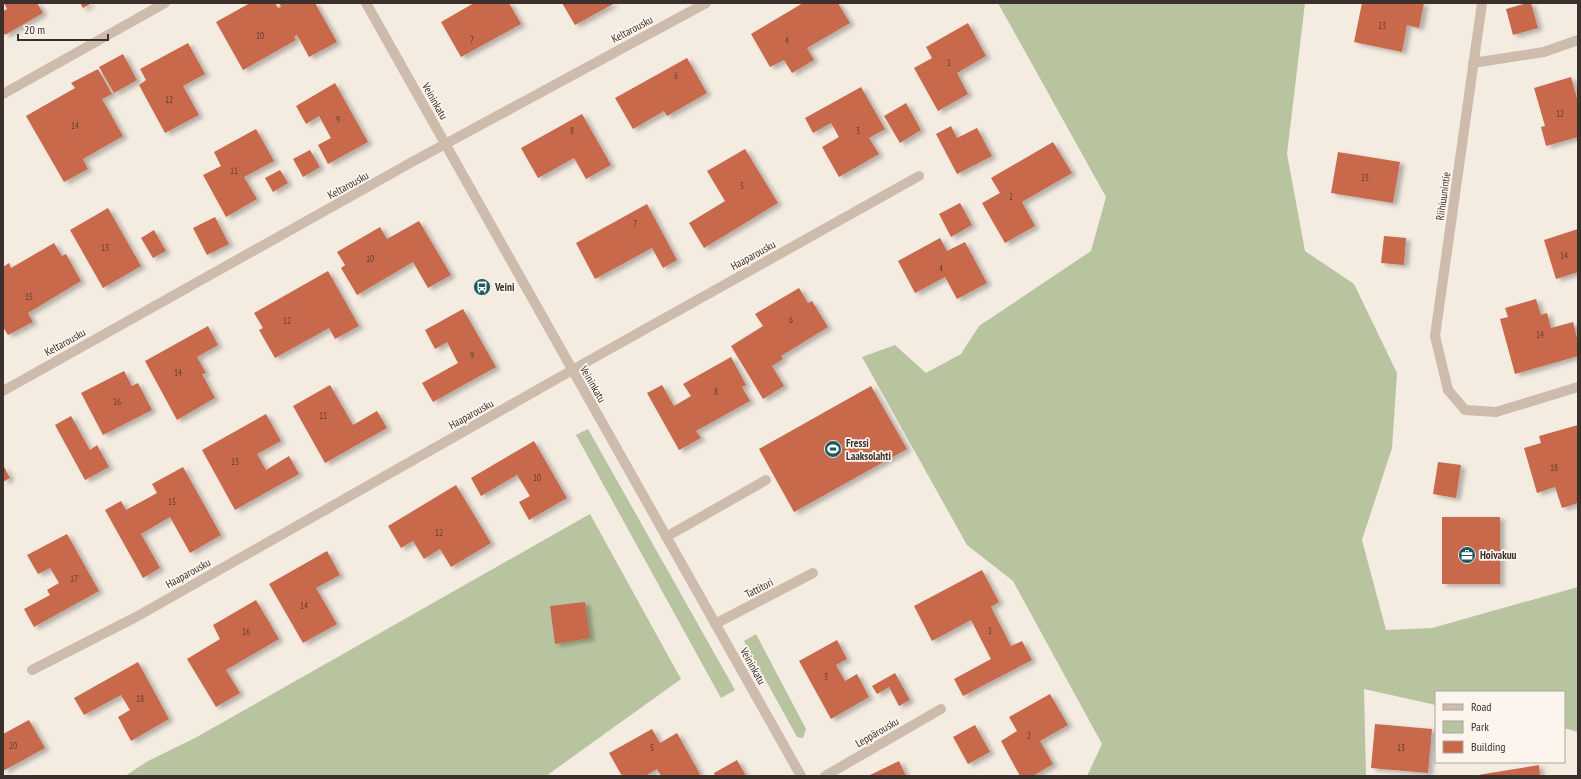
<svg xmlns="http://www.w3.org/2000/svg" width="1581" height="779" font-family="'PT Sans Narrow',sans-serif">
<defs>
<filter id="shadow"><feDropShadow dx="4.5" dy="2.5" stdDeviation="2" flood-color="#0004"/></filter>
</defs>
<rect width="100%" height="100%" fill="#f4ebe1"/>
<g fill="#b8c4a0">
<path d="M998,3H1305L1287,154L1305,251L1354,284L1397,373L1392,448L1362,540L1386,630L1432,628L1578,587V732L1564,728V692H1436V705L1364,689L1366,776H1087L1102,744L1013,581L967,545L862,357L895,345L926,373L961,354L979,326L1091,251L1106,197Z"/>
<path d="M588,429L735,690L721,698L576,435Z"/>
<path d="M590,514L681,679L546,776H125L148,761L195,738Z"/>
<path d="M756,634L806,729L803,738L797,737L744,641Z"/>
</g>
<g fill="#c8694b" filter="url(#shadow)">
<path d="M4,3H37L43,13L5,35L3,32V11L7,9Z"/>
<path d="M80,3H92L83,8Z"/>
<path d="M250,3H275L278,8L281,7L279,3H315L337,42L309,57L297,35L294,37L296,40L243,70L216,22Z"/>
<path d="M474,3H509L521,24L461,57L441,22Z"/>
<path d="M562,3H615L575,25Z"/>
<path d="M803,3H838L850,23L807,48L814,60L792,73L784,60L770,67L751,34Z"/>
<path d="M1362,3H1424L1419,28L1407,25L1402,52L1354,42Z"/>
<path d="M1527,3H1531L1538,28L1513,35L1506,9Z"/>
<path d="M968,23L986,56L957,73L968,94L938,111L914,68L932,58L926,47Z"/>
<path d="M188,43L205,74L183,86L199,115L165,133L139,85L146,80L140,69Z"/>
<path d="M123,54L137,80L114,93L99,67Z"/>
<path d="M687,58L707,93L667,116L664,111L633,129L615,98Z"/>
<path d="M98,69L112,94L102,99L123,136L83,159L88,169L64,182L26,116L75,88L71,83Z"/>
<path d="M1571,77L1578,102V137L1546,146L1541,127L1545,126L1534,88Z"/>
<path d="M335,83L368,142L328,164L318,145L331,138L319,116L306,124L296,106Z"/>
<path d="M861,87L885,129L869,138L879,154L839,177L822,147L839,137L831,123L813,133L805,118Z"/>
<path d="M906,103L921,130L900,143L884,116Z"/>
<path d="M582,114L611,165L586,179L574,158L538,178L521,148Z"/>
<path d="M951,126L957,138L977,128L992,156L957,174L936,134Z"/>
<path d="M256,129L274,161L244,177L257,199L226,217L203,175L221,166L214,152Z"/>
<path d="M1053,142L1072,173L1022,202L1035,226L1005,243L982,203L1000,193L991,178Z"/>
<path d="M745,149L778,203L704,248L689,223L725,201L707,171Z"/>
<path d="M310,150L320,167L303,177L293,159Z"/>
<path d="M1338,152L1400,162L1393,203L1331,193Z"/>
<path d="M280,170L288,183L273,192L265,178Z"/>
<path d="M960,203L972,225L951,237L939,214Z"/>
<path d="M647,204L677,260L663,268L652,248L595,279L576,243Z"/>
<path d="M108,208L141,266L103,288L70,230Z"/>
<path d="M215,217L229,244L207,255L193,228Z"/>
<path d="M419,221L451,275L428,288L413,262L357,295L341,268L345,265L337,252L380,227L387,239Z"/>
<path d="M1578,229V272L1556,279L1544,240Z"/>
<path d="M154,230L166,251L153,258L141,238Z"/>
<path d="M1384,236L1406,238L1404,265L1381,263Z"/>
<path d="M940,238L947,251L965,242L987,283L957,299L945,277L915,293L898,261Z"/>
<path d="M54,243L62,256L66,254L81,281L28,313L33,322L8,335L3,327V267L9,263L11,268Z"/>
<path d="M328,271L359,326L335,339L329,328L275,358L259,330L263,328L254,313Z"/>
<path d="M799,288L808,303L812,301L828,327L781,356L783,359L772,366L784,386L763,399L731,346L763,326L755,314Z"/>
<path d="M1536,299L1541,315L1547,313L1551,328L1573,322L1578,342V356L1515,374L1500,319L1508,317L1505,308Z"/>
<path d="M463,309L496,367L433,402L422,383L458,363L447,342L435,349L425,330Z"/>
<path d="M208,326L218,345L197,357L206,373L202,374L215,398L177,420L145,361Z"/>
<path d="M731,357L746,385L742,387L750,401L696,431L701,438L679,450L647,393L662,385L674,406L691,396L683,384Z"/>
<path d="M124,371L132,386L138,383L152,410L103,435L81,393Z"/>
<path d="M330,385L353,425L377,411L387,428L325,463L293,406Z"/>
<path d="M871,386L907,449L794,512L759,449Z"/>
<path d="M266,414L281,441L257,454L266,470L289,456L299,474L235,510L202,450Z"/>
<path d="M71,416L90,450L97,445L109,467L85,480L55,425Z"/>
<path d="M1578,425V503L1562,508L1555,487L1537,493L1524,448L1541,443L1539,436Z"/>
<path d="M534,441L567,498L529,520L519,502L530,496L517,475L481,496L471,478Z"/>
<path d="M1438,462L1461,465L1456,498L1433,494Z"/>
<path d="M3,465L10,478L3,482Z"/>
<path d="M183,467L221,535L190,553L170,517L141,534L160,568L143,578L105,510L121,501L126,510L157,493L152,484Z"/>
<path d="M456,485L491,543L451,567L440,549L424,559L413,541L401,548L388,526Z"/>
<rect x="1442" y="517" width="58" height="67"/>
<path d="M67,534L99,591L34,627L24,609L50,595L47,590L59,583L50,568L38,574L27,555Z"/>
<path d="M327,551L340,575L316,588L337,624L303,643L269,584Z"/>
<path d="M982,570L999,602L991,607L1011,646L1022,641L1032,660L963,696L954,679L991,659L971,620L932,641L914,606Z"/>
<path d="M256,600L279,639L226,670L240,693L216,707L187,659L220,639L213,625Z"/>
<path d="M585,602L590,638L555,644L550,606Z"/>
<path d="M837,640L847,659L836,665L845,681L857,674L869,697L831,719L799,661Z"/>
<path d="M138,662L169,719L131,741L118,717L130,710L121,695L84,715L74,698Z"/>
<path d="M895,673L910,700L899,706L889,687L877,694L872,686Z"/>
<path d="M1050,694L1068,725L1040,741L1053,764L1033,776H1020L1001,741L1017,731L1009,717Z"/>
<path d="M29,720L45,748L3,771V734Z"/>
<path d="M1375,724L1432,729L1428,773L1371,768Z"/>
<path d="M975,725L990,752L968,764L953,737Z"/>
<path d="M652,729L660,743L677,733L700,774L697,776H661L657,769L645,776H622L609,753Z"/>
<path d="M737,760L746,776H715L714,773Z"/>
<path d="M899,761L906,776H868Z"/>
<path d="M1539,765L1540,776H1478V775Z"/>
</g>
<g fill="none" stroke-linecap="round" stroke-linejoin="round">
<g stroke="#cdbbac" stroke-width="10">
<path d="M1473,63L1544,52L1578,40"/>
<path d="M1448,390L1465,410L1496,412L1578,387"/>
<path d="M666,537L766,480"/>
<path d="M715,624L813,573"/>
</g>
<g stroke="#cdbbac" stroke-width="10">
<path d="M3,94L165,3"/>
<path d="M1448,390L1435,336L1482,3"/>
<path d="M3,391L412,162L706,3"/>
<path d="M32,670L136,617L606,351L919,176"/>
<path d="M825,776L941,709"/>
</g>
<path stroke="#cdbbac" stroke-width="10" d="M366,3L801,776"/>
</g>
<defs>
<g id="bus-disc" transform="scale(0.9)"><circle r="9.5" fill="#1f5a5e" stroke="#fbf5ee"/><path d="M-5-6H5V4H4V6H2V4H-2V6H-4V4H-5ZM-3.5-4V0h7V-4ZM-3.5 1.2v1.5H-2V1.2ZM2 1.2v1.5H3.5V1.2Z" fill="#fff"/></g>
<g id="stadium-disc" transform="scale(0.9)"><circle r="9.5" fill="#1f5a5e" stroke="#fbf5ee"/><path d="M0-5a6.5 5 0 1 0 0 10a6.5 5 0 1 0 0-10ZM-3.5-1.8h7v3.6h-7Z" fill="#fff"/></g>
<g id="office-disc" transform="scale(0.9)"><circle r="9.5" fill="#1f5a5e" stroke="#fbf5ee"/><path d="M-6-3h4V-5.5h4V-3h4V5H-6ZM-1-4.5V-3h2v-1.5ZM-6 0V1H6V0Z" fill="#fff"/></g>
</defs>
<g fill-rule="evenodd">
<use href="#bus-disc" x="482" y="287"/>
<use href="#stadium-disc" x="833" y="449"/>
<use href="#office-disc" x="1467" y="555"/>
</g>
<g text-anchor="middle" stroke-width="3.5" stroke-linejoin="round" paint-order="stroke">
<g font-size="9" fill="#5e3e33">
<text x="1382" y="29">23</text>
<text x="260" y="39">10</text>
<text x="472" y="43">7</text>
<text x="787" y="44">4</text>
<text x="949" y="66">1</text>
<text x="676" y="79">6</text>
<text x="169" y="103">12</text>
<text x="1560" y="117">12</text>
<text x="338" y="123">9</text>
<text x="75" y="129">14</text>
<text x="572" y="134">8</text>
<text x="858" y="134">3</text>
<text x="234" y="174">11</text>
<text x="1365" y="181">25</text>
<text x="742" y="189">5</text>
<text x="1011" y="200">2</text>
<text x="635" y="227">7</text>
<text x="105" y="251">13</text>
<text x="1564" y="259">14</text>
<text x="370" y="262">10</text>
<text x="941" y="272">4</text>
<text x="29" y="300">15</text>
<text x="791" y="323">6</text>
<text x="287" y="324">12</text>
<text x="1540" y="338">14</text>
<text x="472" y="359">9</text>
<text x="178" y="376">14</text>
<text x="716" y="395">8</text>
<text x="117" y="405">16</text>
<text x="323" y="419">11</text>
<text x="235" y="465">13</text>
<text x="1554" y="471">18</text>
<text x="537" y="481">10</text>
<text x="172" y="505">15</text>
<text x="439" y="536">12</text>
<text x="74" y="582">17</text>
<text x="304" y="609">14</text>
<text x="990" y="634">1</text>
<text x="246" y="635">16</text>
<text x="826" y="680">3</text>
<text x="140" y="702">18</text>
<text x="1029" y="739">2</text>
<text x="13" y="749">20</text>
<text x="652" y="751">5</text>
<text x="1401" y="751">13</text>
</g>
<g font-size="11" fill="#3b302b" stroke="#fbf5ee">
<text transform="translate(632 29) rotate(-28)" y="4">Keltarousku</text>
<text transform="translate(435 101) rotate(61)" y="4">Veininkatu</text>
<text transform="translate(348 185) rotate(-29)" y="4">Keltarousku</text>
<text transform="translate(1443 196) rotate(-82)" y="4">Riihiuunintie</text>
<text transform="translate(753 255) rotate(-29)" y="4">Haaparousku</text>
<text transform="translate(65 342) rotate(-29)" y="4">Keltarousku</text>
<text transform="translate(593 384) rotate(60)" y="4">Veininkatu</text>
<text transform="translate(471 414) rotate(-29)" y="4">Haaparousku</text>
<text transform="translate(188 573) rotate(-29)" y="4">Haaparousku</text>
<text transform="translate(759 588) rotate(-27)" y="4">Tattitori</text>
<text transform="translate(753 666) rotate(61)" y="4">Veininkatu</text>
<text transform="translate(877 732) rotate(-30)" y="4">Leppärousku</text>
</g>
<g font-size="11" font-weight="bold" fill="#3b302b" stroke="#fbf5ee" text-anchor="start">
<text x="495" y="291">Veini</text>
<text x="846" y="447">Fressi<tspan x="846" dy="13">Laaksolahti</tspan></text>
<text x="1480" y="559">Hoivakuu</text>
</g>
</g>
<rect width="1581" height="779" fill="none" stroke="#3b302b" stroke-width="8"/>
<rect x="1435" y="691" width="130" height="72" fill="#fbf5ee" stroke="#aea6a0"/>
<rect x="1443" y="704" width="20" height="6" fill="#cdbbac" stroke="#aea6a0"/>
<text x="1471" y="711" font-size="12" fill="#3b302b">Road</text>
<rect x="1443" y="721" width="20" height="12" fill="#b8c4a0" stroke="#aea6a0"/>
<text x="1471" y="731" font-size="12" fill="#3b302b">Park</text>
<rect x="1443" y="741" width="20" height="12" fill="#c8694b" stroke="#aea6a0"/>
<text x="1471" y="751" font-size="12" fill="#3b302b">Building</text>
<path d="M18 34v6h90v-6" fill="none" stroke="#3b302b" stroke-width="2"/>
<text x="24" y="34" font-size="12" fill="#3b302b" stroke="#fbf5ee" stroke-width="3" paint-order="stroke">20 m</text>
</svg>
